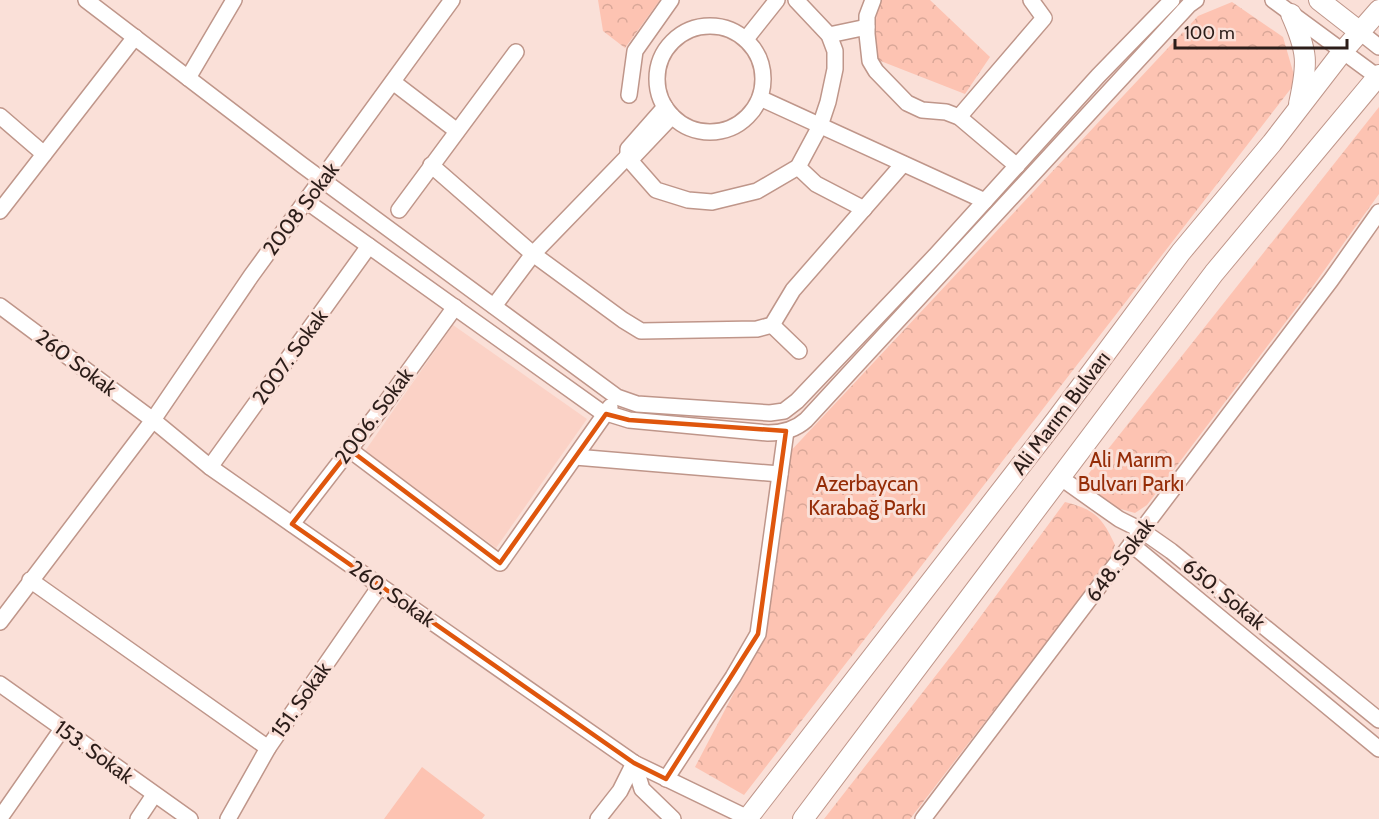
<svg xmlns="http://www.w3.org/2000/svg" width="1379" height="819" font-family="Cabin,sans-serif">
<defs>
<pattern id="park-crowns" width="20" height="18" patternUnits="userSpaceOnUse" patternTransform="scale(1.5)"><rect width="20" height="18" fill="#fdc3b2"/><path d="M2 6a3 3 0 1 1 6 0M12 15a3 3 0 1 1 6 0" fill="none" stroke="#d9a798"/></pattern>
</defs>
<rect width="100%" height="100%" fill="#fae0d8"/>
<path fill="#fbd2c6" d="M453,325L587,419L496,548L365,451Z"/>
<path fill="#fdc3b2" d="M422,767L485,815L482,819H384Z"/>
<g fill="url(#park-crowns)">
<path d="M598,0H660L625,48L603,31Z"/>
<path d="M879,0H930L990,57L965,94L878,60L874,32Z"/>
<path d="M1232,2L1283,37L1296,82L744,795L695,767L760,643L786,456L1198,16Z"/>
<path d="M1379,107V194L1313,286L1147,505L1135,513L1117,508L1082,482Z"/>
<path d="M1065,502C1094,509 1103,518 1115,545L1109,561L910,819H824L958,647Z"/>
</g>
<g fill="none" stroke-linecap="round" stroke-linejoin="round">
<g stroke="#bf968a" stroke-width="18">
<g id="minor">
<path d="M86,0L302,165L617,397L637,404L770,413L784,411L797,401L935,256L1098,76L1172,0"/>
<path d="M873,0L867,16V34L870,61L876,71L907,103L922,110L946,112L959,117L1017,166"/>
<path d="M1273,0L1379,78"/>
<circle cx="710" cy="79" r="53"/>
<path d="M1360,32L1379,47"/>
<path d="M829,35L867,27"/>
<path d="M746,39L777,0"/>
<path d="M188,78L234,0"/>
<path d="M393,82L457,131"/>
<path d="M629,95L635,51L671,0"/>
<path d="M760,98L985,201"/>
<path d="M0,116L44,154"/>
<path d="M959,117L1044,18L1031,0"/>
<path d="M628,153V149L665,107"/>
<path d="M627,157L656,190L688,200L712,202L757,191L798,167L820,126L828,102L835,69V51L829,35L796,0"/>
<path d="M431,165L533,254L623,320L641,331L757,329L772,325L793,290L903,164"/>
<path d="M798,167L816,184L864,209"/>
<path d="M306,201L600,411L629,420L768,433C783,433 795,430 806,420L1189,5L1196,0"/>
<path d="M399,210L516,52"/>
<path d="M0,211L135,37"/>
<path d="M0,306L153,420L210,467L634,763L750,819"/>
<path d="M494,306L533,254L628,156L635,155L672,116"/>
<path d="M772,325L799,351"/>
<path d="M350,450L500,563L610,407"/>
<path d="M575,457L780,474"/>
<path d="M210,467L369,246"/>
<path d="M1061,478L1119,519L1141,530L1171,551L1379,720"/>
<path d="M292,524L384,405L455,307"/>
<path d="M1131,544L1379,749"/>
<path d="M30,580L268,748"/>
<path d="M0,622L153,420L251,276L452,0"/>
<path d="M0,684L190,819"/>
<path d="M634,763L642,789L673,819"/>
<path d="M666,779L733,677L758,634L786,431"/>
<path d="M0,818L62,729"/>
<path d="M138,819L154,795"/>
<path d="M228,819L268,748L380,586"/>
<path d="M598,819L620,791L634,763"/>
<path d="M923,819L1331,280L1379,212"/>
</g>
</g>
<g stroke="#bf968a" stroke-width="22">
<g id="major">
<path d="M1319,0L1360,32"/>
<path d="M1291,14C1308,52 1308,63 1299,104"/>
<path d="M747,819L1056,420L1181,252L1272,143L1343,51L1379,10"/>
<path d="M803,819L1214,273L1379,75"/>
</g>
</g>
<use href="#minor" stroke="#fff" stroke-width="15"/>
<use href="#major" stroke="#fff" stroke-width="20"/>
</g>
<path fill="none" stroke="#df560d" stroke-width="4.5" stroke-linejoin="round" d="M606,414L629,420L786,431L758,634L666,779L634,763L292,524L350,450L500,563Z"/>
<g text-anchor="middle" stroke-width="6" stroke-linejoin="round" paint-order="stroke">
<g font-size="21" fill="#2c1d19" stroke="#fae0d8">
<text transform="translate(301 209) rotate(-53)" y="7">2008 Sokak</text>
<text transform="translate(290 357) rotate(-54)" y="7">2007. Sokak</text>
<text transform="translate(76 363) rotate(37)" y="7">260 Sokak</text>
<text transform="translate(1061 413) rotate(-53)" y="7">Ali Marım Bulvarı</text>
<text transform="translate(374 416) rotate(-53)" y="7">2006. Sokak</text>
<text transform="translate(1120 560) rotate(-53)" y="7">648. Sokak</text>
<text transform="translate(392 594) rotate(35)" y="7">260. Sokak</text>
<text transform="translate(1224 594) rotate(39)" y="7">650. Sokak</text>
<text transform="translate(301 700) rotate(-55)" y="7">151. Sokak</text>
<text transform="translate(94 752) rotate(36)" y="7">153. Sokak</text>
</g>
<g font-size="21" fill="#952c07" stroke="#fae0d8">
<text x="1131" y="467">Ali Marım<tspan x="1131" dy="24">Bulvarı Parkı</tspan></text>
<text x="867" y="491">Azerbaycan<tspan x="867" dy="24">Karabağ Parkı</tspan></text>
</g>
</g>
<path d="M1175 39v9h172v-9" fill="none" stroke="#2c1d19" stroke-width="3"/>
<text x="1184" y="39" font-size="18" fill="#2c1d19" stroke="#fae0d8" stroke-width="4.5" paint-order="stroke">100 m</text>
</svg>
